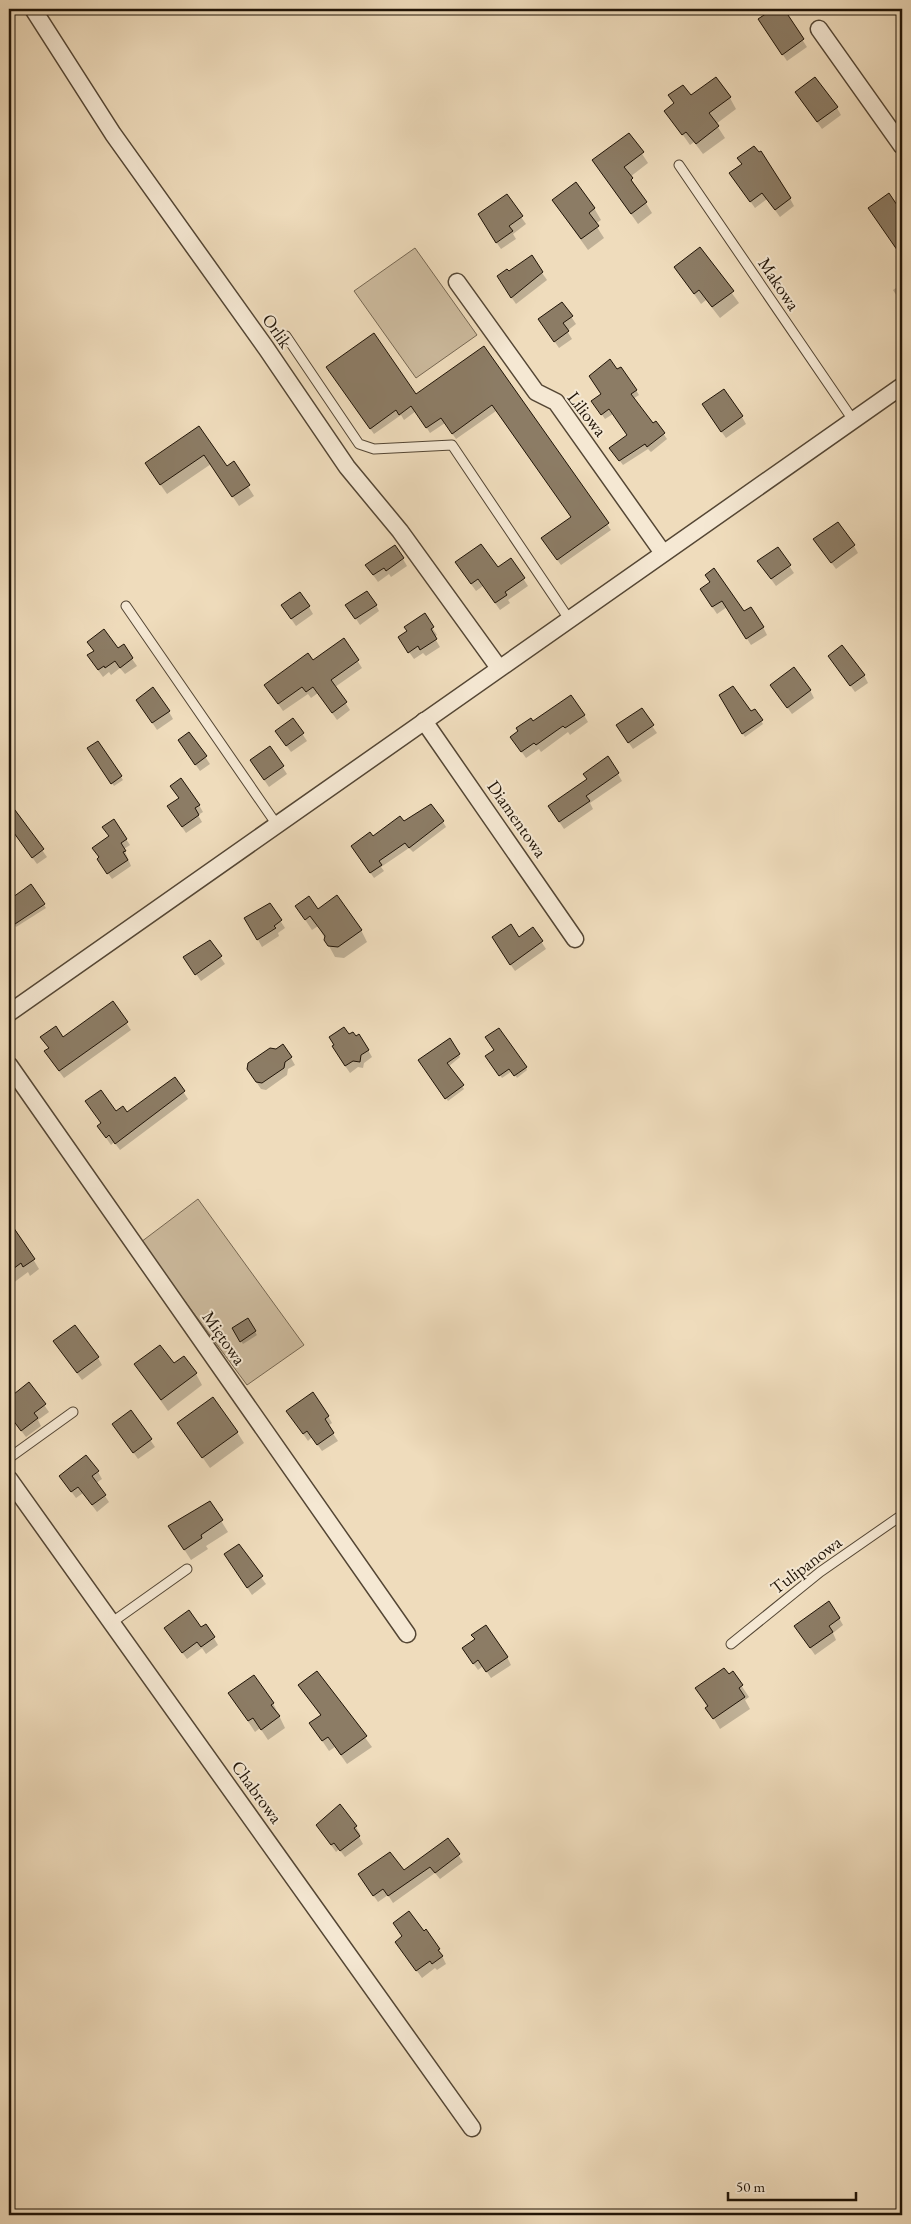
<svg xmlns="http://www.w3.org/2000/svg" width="911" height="2224" font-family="'EB Garamond',serif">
<rect width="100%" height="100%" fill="#efdcbc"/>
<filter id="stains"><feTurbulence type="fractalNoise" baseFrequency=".004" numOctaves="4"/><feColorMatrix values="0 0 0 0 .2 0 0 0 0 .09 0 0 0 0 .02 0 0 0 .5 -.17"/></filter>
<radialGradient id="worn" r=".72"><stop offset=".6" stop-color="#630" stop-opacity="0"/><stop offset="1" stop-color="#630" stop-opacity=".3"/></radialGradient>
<g fill="#ccba9d" stroke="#766752">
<path d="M415,248L477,335L416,378L354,291Z"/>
<path d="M198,1199L304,1345L247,1385L141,1242Z"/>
</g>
<g fill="#0003">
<path d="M775,9H782L807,47L787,61L759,19Z"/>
<path d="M796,93L837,108L841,115L822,129Z"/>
<path d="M690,97L730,98L736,109L716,124L725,138L703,154L694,142L690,145L666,111Z"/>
<path d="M629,134L648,163L630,177L652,213L638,224L593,160Z"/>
<path d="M760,153L780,180L794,206L780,217L767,199L755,208L735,180Z"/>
<path d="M506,196L526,224L513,234L516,239L501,249L489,232Z"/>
<path d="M553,201L594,208L601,220L595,224L604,238L588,250Z"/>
<path d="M902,203V255L897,207Z"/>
<path d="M700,249L739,303L720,318L706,300L701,304L675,267Z"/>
<path d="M531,257L547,280L516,304L502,284L508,273Z"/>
<path d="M902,284V304L893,290Z"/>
<path d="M562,303L576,324L567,331L572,339L559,348L544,326Z"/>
<path d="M484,348L611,530L561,565L546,544L572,517L496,411L456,439L445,423L430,433L416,411L404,420L401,415L374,434L331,373L416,395Z"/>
<path d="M636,390L639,395L633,399L653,425L656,423L667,439L651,452L648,449L623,465L614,453L628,435L613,414L605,419L596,406Z"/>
<path d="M707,412L742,417L746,424L726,438Z"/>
<path d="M198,427L227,467L233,463L254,496L239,506L211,464L167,494L153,474Z"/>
<path d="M819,546H854L858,553L836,569Z"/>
<path d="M777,548L794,573L776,586L763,568Z"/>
<path d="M403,559L407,566L391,577L389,574L378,582L371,572Z"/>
<path d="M511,560L528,586L508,600L510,603L500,610L483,586L476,591L461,570L498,569Z"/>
<path d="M701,590L744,613L763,627L767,635L751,645L727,607L717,614Z"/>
<path d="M376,605L379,611L360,625L351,611Z"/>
<path d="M309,607L313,614L296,626L287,613Z"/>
<path d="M424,615L437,635L434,637L440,647L426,656L423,653L414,659L404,645L409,632Z"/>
<path d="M344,640L362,668L335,687L350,710L337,720L318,693L311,698L308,694L283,711L270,692Z"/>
<path d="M123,646L137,666L125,674L120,668L111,675L109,672L103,677L93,663Z"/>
<path d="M834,663L864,675L868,683L855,692Z"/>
<path d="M810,690L814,698L792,714L776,692Z"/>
<path d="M142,707L169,712L173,719L157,730Z"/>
<path d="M754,710L763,724L745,737L738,726Z"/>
<path d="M584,715L588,722L570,735L568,732L541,752L539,749L526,758L516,744L533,723Z"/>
<path d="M293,720L307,741L291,752L281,738Z"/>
<path d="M652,726L657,733L633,749L622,733Z"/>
<path d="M189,733L210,764L200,771L184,748Z"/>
<path d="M270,748L287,774L269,787L256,768Z"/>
<path d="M91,752L121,777L123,780L114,786Z"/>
<path d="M618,774L622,781L590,803L593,809L564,829L554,814Z"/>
<path d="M199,805L203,812L198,815L202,822L186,833L172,812Z"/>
<path d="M14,811L47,857L37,864L9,826V814Z"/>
<path d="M443,822L446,827L413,852L409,848L381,867L384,871L374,878L356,852L373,838L403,823Z"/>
<path d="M110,837L126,839L130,845L124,849L131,866L112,879L102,865Z"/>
<path d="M31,886L46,908L16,927L9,917V902Z"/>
<path d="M270,905L285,928L278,933L279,936L262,947L246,918Z"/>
<path d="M296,906L317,910L361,930L367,942L344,958L335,957L318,926L312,930Z"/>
<path d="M533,929L546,949L515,971L497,945L519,939Z"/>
<path d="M210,942L225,964L201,981L189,964Z"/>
<path d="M112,1002L131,1030L64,1078L50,1059V1049L46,1044L63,1038Z"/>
<path d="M349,1036L368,1050L372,1057L364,1063L363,1068L358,1067L350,1073L337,1054Z"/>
<path d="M449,1040L460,1057L448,1067L464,1089L448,1101L422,1063Z"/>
<path d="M496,1051L526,1067L527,1070L517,1078L512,1071L502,1078L487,1057Z"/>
<path d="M291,1058L295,1065L288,1069L287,1075L266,1090L261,1089L253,1077Z"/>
<path d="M175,1079L188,1099L120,1150L114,1142L111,1145L98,1126L116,1113L126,1114Z"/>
<path d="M13,1226L39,1269L30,1276L28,1272L9,1286V1230Z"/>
<path d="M248,1320L257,1335L243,1344L233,1329Z"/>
<path d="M59,1349L98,1358L102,1365L82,1380Z"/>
<path d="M135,1365H174L196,1374L202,1385L168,1411Z"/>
<path d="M29,1384L49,1412L38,1420L41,1426L26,1437L16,1424L14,1413L9,1405V1399Z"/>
<path d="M131,1412L155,1447L138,1459L118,1431Z"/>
<path d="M328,1416L332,1423L328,1426L338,1441L322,1451L312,1437L308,1441L292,1418Z"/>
<path d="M178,1423L237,1432L244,1443L210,1468Z"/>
<path d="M98,1472L102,1479L96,1483L109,1502L97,1512L83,1493L76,1498L65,1483Z"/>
<path d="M210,1503L228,1532L206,1546L208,1549L191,1560L169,1526L186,1515L188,1517Z"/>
<path d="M238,1546L266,1584L252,1595L230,1562Z"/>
<path d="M839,1618L843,1625L833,1633L836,1640L815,1655L800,1633Z"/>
<path d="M206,1625L218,1645L206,1654L202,1648L187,1659L170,1636L200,1629Z"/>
<path d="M468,1656L507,1657L511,1665L491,1678L483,1666L478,1670Z"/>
<path d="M317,1673L372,1747L347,1764L335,1747L329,1751L311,1724L321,1716L300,1686Z"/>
<path d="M733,1673L749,1697L745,1700L750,1709L720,1729L703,1700Z"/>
<path d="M230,1694L273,1703L285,1728L268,1740L260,1728L255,1732Z"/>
<path d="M356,1827L360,1834L358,1835L363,1844L345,1857L339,1849L336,1852L322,1832Z"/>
<path d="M448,1840L463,1862L440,1879L435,1873L393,1903L388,1895L378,1902L364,1882L403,1872Z"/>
<path d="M426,1931L439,1950L446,1964L437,1970L435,1968L422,1978L401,1949L403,1937Z"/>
</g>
<g fill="#8c7c65" stroke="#201407">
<path d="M773,9H784L804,39L782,55L758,19Z"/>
<path d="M716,77L731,97L709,113L719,126L696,144L686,132L682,135L664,111L674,103L668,95L683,85L691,95Z"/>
<path d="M815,77L838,107L817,122L795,92Z"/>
<path d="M629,133L644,152L624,167L633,178L631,180L647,202L631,214L592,160Z"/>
<path d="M754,146L759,152L761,151L791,198L775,210L762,193L750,202L729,173L742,164L737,158Z"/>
<path d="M576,182L595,208L589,213L599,226L581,239L552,200Z"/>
<path d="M889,193L897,205L902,201V257L868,208Z"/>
<path d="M507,194L523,216L509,226L513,231L496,243L478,214Z"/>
<path d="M700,247L734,291L712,307L699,290L694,294L674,267Z"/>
<path d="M532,255L543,272L511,298L497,276L507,269L509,271Z"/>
<path d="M562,302L573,316L563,323L569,331L554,342L538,319Z"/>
<path d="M374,333L416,394L484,346L609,523L557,560L541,538L571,517L492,405L452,434L441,418L426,428L411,406L399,415L396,410L370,429L326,367Z"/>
<path d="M610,359L617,369L621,367L637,390L631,394L653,423L656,421L665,433L647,447L645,444L619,461L609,448L627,435L609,409L601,415L591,401L601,394L589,376Z"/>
<path d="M724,389L743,416L721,432L702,404Z"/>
<path d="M199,426L227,466L234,461L250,485L232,497L204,455L160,485L145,463Z"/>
<path d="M838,522L855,545L831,563L813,539Z"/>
<path d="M481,544L498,567L511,558L525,578L505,592L507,595L495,603L478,579L471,584L455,562Z"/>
<path d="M395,545L404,558L386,571L384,568L373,575L365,565Z"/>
<path d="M778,547L791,565L771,579L757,561Z"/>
<path d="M714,568L744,611L751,607L764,627L746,639L722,601L712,607L700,589L710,582L705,575Z"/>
<path d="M367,591L377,605L355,619L345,605Z"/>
<path d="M300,592L310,606L291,619L281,605Z"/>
<path d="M425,613L434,627L431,629L437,639L420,650L418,646L408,653L398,637L407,631L404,627Z"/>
<path d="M104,629L118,648L124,644L133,658L120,668L115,661L105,668L104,666L98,670L87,655L94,651L87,642Z"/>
<path d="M344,638L359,660L331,680L347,702L332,713L313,687L306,692L302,687L278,704L264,685L308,653L313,660Z"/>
<path d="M842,645L865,675L850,686L828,656Z"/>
<path d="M794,667L811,690L787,708L770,685Z"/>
<path d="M733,686L751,711L755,709L763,720L742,734L719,695Z"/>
<path d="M153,687L170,711L152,723L136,700Z"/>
<path d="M571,695L585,715L565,728L563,726L536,745L534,743L521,752L510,737L518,731L516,728L531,718L533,721Z"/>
<path d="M642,708L654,725L628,743L616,725Z"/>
<path d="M293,718L304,733L286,746L275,731Z"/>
<path d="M189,732L207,756L195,765L178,740Z"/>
<path d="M98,741L122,776L111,784L87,748Z"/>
<path d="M270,746L284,766L264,780L250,760Z"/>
<path d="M608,756L619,773L586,796L590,801L559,822L548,806L587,779L583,774Z"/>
<path d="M181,778L200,805L195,808L199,815L182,827L167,806L179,798L170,786Z"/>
<path d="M9,802L44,849L32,858L9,826Z"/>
<path d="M431,804L444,821L409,848L405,843L379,861L382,865L370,873L351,846L370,832L373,836L400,816L404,821Z"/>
<path d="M114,819L127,839L121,843L126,851L123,852L128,860L107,874L97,859L99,857L92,848L109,836L102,827Z"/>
<path d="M31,884L45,904L9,928V900Z"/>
<path d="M337,895L362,930L338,947L328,946L324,940L325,936L310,916L305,920L295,906L309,896L318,909Z"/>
<path d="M270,903L282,920L274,926L276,928L257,940L244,918Z"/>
<path d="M511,924L519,937L533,927L543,941L510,965L492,937Z"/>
<path d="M210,940L222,956L195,975L183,957Z"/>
<path d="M113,1001L128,1022L59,1071L44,1051L49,1048L40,1037L56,1026L63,1037Z"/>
<path d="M344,1027L349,1034L353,1032L356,1036L359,1034L369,1050L361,1055L360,1062L353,1061L345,1066L332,1046L334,1045L329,1037Z"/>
<path d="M499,1028L527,1067L514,1076L509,1069L499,1076L485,1056L494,1050L485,1037Z"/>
<path d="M450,1038L460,1054L447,1063L464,1085L445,1099L418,1060Z"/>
<path d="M283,1044L292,1057L285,1062L284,1068L262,1083L256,1082L247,1069L248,1063L270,1048L276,1049Z"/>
<path d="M175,1077L185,1091L115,1144L109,1135L106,1138L97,1126L101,1123L85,1101L101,1090L116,1111L123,1106L127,1112Z"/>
<path d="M9,1221L35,1259L23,1267L21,1263L9,1272Z"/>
<path d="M248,1318L256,1331L240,1342L232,1328Z"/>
<path d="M75,1325L99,1357L77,1373L53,1341Z"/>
<path d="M160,1345L174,1363L184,1356L197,1373L161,1400L134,1364Z"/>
<path d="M29,1382L46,1404L34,1413L38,1418L21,1431L10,1416L14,1413L9,1406V1398Z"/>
<path d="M313,1392L329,1416L325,1419L334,1433L317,1445L307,1431L303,1434L286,1411Z"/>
<path d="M213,1397L238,1432L202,1458L177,1423Z"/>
<path d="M131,1410L152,1439L133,1453L112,1424Z"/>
<path d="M86,1455L99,1471L92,1476L106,1495L92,1505L78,1487L71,1492L59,1476Z"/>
<path d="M210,1501L223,1520L201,1535L202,1538L184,1550L168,1526Z"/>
<path d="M239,1544L263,1576L247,1588L224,1554Z"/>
<path d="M829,1601L840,1618L829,1626L833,1632L810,1648L794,1626Z"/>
<path d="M189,1610L201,1627L206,1624L215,1637L201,1647L197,1642L182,1653L164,1628Z"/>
<path d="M486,1625L508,1657L486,1672L478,1660L473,1664L462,1648L475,1639L471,1635Z"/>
<path d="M724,1668L729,1674L733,1671L743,1685L739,1688L745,1697L713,1719L705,1708L708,1706L695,1688Z"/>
<path d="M317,1671L367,1736L341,1755L328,1737L322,1741L309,1723L321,1715L298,1685Z"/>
<path d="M254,1675L274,1703L271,1705L280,1716L261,1730L253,1718L248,1721L228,1693Z"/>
<path d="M340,1804L357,1826L354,1828L360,1836L340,1851L334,1843L331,1845L316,1825Z"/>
<path d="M448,1838L460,1854L435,1873L430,1867L388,1896L383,1889L373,1896L358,1874L390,1852L404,1870Z"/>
<path d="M409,1911L424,1931L426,1929L440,1949L438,1950L443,1956L432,1964L430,1961L416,1971L395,1942L402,1936L393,1923Z"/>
</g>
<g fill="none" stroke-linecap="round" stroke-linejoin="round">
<g stroke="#544634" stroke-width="11">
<g id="service">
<path d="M679,165L853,420"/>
<path d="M286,336L359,444L374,449L452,445L569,619"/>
<path d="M126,606L277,825"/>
<path d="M9,1458L73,1412"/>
<path d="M111,1623L187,1569"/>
<path d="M731,1644L820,1572L902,1515"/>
</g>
</g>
<g stroke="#544634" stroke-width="19">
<g id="minor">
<path d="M33,9L113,134L266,348L347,467L400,531L499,668"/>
<path d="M819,29L902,146"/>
<path d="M457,282L536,392L556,402L663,553"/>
<path d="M424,721L575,939"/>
<path d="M9,1013L902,386"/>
<path d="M9,1065L407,1634"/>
<path d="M9,1479L472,2128"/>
</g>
</g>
<use href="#service" stroke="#f5e8d3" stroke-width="9"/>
<use href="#minor" stroke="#f5e8d3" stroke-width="16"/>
</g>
<g text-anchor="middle" stroke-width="4" stroke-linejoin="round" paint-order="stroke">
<g font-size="18" fill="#201407" stroke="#f5e8d3">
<text transform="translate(779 284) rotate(56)" y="6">Makowa</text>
<text transform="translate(277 331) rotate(55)" y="6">Orlik</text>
<text transform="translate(587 414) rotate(52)" y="6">Liliowa</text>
<text transform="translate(517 819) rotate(55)" y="6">Diamentowa</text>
<text transform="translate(224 1338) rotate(55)" y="6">Miętowa</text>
<text transform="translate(806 1565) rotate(-37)" y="6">Tulipanowa</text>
<text transform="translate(257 1792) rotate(54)" y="6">Chabrowa</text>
</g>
</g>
<rect width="911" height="2224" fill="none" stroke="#efdcbc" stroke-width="30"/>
<rect x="10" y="10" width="891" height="2204" fill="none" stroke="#201407" stroke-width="2.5"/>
<rect x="15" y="15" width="881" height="2194" fill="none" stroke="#201407"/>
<path d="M728 2192v8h128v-8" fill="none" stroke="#201407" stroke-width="2.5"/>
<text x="736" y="2192" font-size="15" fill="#201407" stroke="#f5e8d3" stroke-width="4" paint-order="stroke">50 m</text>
<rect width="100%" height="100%" filter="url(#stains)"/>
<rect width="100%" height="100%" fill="url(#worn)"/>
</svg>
